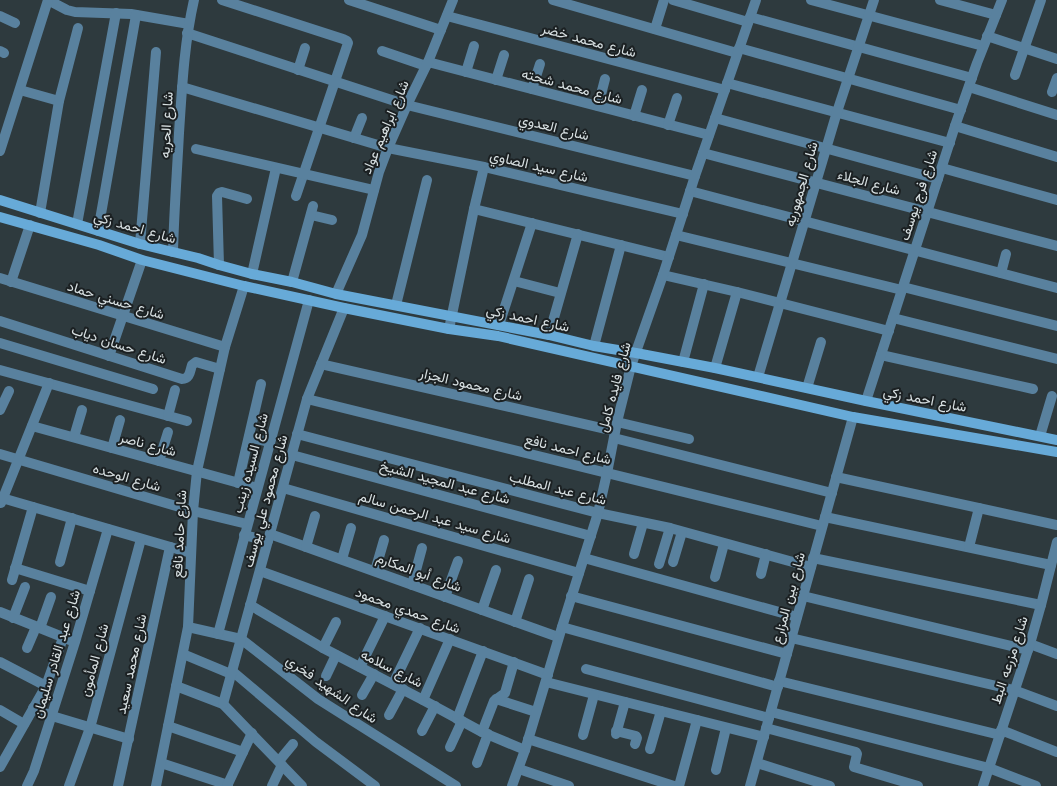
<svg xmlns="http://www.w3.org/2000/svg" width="1057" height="786" font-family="'Work Sans',Vazirmatn,sans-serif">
<rect width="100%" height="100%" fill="#2e3a3e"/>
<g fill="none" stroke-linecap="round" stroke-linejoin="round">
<g stroke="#59819e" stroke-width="10">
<path d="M48,0L67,10L75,12L131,14L189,24"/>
<path d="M222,0L343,39L347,41L348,43L296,196"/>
<path d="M349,0L441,30"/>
<path d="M553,0L737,53"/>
<path d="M673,0L748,22"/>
<path d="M811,0L983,46"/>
<path d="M940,0L996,15"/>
<path d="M0,16L15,23"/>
<path d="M447,16L725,90"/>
<path d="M750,17L972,78"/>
<path d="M655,29L664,0"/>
<path d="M187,33L407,105L695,176"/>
<path d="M987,36L1057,59"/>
<path d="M739,48L961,110"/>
<path d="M0,51L4,53"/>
<path d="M382,51L426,66"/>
<path d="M428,62L709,135"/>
<path d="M298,70L305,48"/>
<path d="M466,72L474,46"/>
<path d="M1015,75L1041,0"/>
<path d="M496,80L504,55"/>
<path d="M727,83L950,143"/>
<path d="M182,87L388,148L484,167L683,214"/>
<path d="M969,87L1057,115"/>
<path d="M532,89L540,64"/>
<path d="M20,90L59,101"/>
<path d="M1052,92L1057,78"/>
<path d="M598,106L605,79"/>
<path d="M634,116L642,90"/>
<path d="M715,118L938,179"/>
<path d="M668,125L677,98"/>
<path d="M955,126L1057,157"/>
<path d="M354,138L362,118"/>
<path d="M196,149L374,190"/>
<path d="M0,151L48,0"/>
<path d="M703,153L1057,246"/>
<path d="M942,168L1057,200"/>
<path d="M690,191L1057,288"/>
<path d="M474,209L669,257"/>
<path d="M40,213L59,101L78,28"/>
<path d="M311,215L332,220"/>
<path d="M77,224L116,13"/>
<path d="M98,231L136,15"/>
<path d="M676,235L902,290"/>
<path d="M140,244L156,52"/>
<path d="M173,252C174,212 177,173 179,133C182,88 184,44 194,0"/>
<path d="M219,265L217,196L219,193L222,192L247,199"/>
<path d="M1001,273L1006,254"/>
<path d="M252,274L276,168"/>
<path d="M663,275L737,292L889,331"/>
<path d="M0,278L225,347"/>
<path d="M514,281L560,293"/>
<path d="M11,282L30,225"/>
<path d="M292,282L313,206"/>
<path d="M903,287L1057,326"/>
<path d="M336,294L362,235L379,172L388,148L407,105L428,62L453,0"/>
<path d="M396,305L427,180"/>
<path d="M893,318L1057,359"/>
<path d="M0,321L182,379C190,379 190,371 192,365L196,362L220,369"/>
<path d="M499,325L532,223"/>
<path d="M449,329L474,209L484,167"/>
<path d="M549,335L578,234"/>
<path d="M0,343L153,389"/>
<path d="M594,346L621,245"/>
<path d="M881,355L1033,389"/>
<path d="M109,356L142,260"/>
<path d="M683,362L704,284"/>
<path d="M321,364L615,431"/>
<path d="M715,368L737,292"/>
<path d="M0,370L187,421"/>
<path d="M758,377L837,112L874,0"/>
<path d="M807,388L821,342"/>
<path d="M307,399L822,526"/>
<path d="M866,401L955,126L977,63L1002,0"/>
<path d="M0,410L9,391"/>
<path d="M168,416L175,390"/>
<path d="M617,422L689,439"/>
<path d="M32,426L257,488"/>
<path d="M297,434L598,513L670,528L811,567"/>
<path d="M1040,436L1052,396"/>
<path d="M74,437L82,410"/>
<path d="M249,437L269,442"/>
<path d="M614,438L832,493"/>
<path d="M112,448L120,420"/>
<path d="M0,454L193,511L247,524"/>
<path d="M292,455L591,536"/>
<path d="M159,461L168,432"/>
<path d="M836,477L1057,525"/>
<path d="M238,483L261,384"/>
<path d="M283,488L579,573"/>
<path d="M2,498L191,553"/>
<path d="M1,503L49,383"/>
<path d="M825,517L1051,565"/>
<path d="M270,534L558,637"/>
<path d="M244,535L268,541"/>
<path d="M306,547L315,516"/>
<path d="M969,547L979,508"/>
<path d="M634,554L643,523"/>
<path d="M584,558L797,617"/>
<path d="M813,558L1041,605"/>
<path d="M342,559L351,528"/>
<path d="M60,562L72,518"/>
<path d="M673,562L682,532"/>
<path d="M659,564L670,528"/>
<path d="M15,568L90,591"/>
<path d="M260,571L548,675"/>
<path d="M375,571L384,540"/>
<path d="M761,574L766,554"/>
<path d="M715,577L724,544"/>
<path d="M12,580L33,507"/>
<path d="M412,585L422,548"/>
<path d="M571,596L787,654"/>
<path d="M803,596L1028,650"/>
<path d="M445,597L458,561"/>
<path d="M250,605L323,648L423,700L482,732L525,750"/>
<path d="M482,610L496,570"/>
<path d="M0,612L70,640"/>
<path d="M13,618L25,587"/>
<path d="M515,622L529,579"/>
<path d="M188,627L241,639L318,699L456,786"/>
<path d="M562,627L778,687"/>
<path d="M40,628L51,597"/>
<path d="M218,634L309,300"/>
<path d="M791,638L1014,690L1057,706"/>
<path d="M1030,644L1057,654"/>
<path d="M27,648L36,627"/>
<path d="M323,648L336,622"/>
<path d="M183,654L231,674"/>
<path d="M0,662L46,686"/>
<path d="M360,667L385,616"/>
<path d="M586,669L769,718"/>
<path d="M232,671L316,742L375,786"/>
<path d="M326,676L336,655"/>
<path d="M779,681L1000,735"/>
<path d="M546,682L764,737"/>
<path d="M393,684L420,628"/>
<path d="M176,686L223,704L302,786"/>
<path d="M362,695L374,674"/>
<path d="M496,699L536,712"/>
<path d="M423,700L450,639"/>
<path d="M223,704L307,399L344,308"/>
<path d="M33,708L52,716L129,739"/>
<path d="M0,710L24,724"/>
<path d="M771,712L989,768L1036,786"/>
<path d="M389,715L403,689"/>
<path d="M457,719L483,651"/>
<path d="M168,726L243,752"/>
<path d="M766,728L856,752L857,754L854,767L918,786"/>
<path d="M1001,730L1057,752"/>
<path d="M422,731L435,706"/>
<path d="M616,731L636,736L637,738L635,744"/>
<path d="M482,732L494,701L505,693L514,662"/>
<path d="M616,734L625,702"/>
<path d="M583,735L594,695"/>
<path d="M528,739L674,786"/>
<path d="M450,747L462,721"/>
<path d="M650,749L661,711"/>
<path d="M279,761L293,744"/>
<path d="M161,763L228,785"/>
<path d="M477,763L488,734"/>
<path d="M757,763L830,786"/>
<path d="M0,767L46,686L63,638"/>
<path d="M519,769L569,786"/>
<path d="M716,770L726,728"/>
<path d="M27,786L34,771L75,642L108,529"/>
<path d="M69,786L90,728L141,539"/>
<path d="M118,786L170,547"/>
<path d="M156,786L188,627L193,511L197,471L225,347L244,286"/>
<path d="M227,786L252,733"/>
<path d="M272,786L282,765"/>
<path d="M512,786L525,750L562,627L598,513L607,473L617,422L631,366L663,275L695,176L756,0"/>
<path d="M679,786L697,720"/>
<path d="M750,786L853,417"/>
<path d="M983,786L1030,644L1041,605L1057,542"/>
</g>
<g stroke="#67aad8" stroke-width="10">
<path d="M0,200L140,244L198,258L219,265L252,274L292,282L336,294L549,335L594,346L636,353L715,368L866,401L1057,440"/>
<path d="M0,217L99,245L142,260L244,286L344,308L449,329L498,336L853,417L1057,452"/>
</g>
</g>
<g text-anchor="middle" stroke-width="4" stroke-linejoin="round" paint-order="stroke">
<g font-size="14" fill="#d8e0e2" stroke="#1b2022">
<text transform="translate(589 40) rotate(15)" y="5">شارع محمد خضر</text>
<text transform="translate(572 86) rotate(15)" y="5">شارع محمد شحته</text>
<text transform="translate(166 125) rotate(-87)" y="5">شارع الحريه</text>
<text transform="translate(385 127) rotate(-67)" y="5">شارع ابراهيم عواد</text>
<text transform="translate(554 127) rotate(14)" y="5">شارع العدوي</text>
<text transform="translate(539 166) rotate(13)" y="5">شارع سيد الصاوي</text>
<text transform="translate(869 182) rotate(15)" y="5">شارع الجلاء</text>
<text transform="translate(801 184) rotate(-74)" y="5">شارع الجمهوريه</text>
<text transform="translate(918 195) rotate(-72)" y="5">شارع فرج يوسف</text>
<text transform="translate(135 227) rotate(16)" y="5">شارع احمد زكي</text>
<text transform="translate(116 300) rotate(17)" y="5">شارع حسني حماد</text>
<text transform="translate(528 318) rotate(12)" y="5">شارع احمد زكي</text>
<text transform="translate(119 344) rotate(18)" y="5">شارع حسان دياب</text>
<text transform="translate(471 384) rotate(13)" y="5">شارع محمود الجزار</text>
<text transform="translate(614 387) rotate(-75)" y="5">شارع فايده كامل</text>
<text transform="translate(925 399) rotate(11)" y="5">شارع احمد زكي</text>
<text transform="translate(148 444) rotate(15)" y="5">شارع ناصر</text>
<text transform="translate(568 449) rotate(14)" y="5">شارع احمد نافع</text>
<text transform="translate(250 463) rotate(-75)" y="5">شارع السيده زينب</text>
<text transform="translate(127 477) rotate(16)" y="5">شارع الوحده</text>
<text transform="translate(445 482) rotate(15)" y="5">شارع عبد المجيد الشيخ</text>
<text transform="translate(558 488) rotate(14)" y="5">شارع عبد المطلب</text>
<text transform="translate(265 501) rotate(-75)" y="5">شارع محمود علي يوسف</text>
<text transform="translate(435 517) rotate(16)" y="5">شارع سيد عبد الرحمن سالم</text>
<text transform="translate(179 534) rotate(-87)" y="5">شارع حامد نافع</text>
<text transform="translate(419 572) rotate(20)" y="5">شارع أبو المكارم</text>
<text transform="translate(788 598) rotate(-75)" y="5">شارع بين المزارع</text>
<text transform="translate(408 610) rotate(20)" y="5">شارع حمدي محمود</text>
<text transform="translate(56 654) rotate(-73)" y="5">شارع عبد القادر سليمان</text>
<text transform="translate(94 660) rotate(-75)" y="5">شارع المأمون</text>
<text transform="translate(1009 660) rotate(-72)" y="5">شارع مزرعه البط</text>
<text transform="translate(131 664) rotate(-78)" y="5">شارع محمد سعيد</text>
<text transform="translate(392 668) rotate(27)" y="5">شارع سلامه</text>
<text transform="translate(332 689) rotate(35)" y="5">شارع الشهيد فخري</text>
</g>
</g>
</svg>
